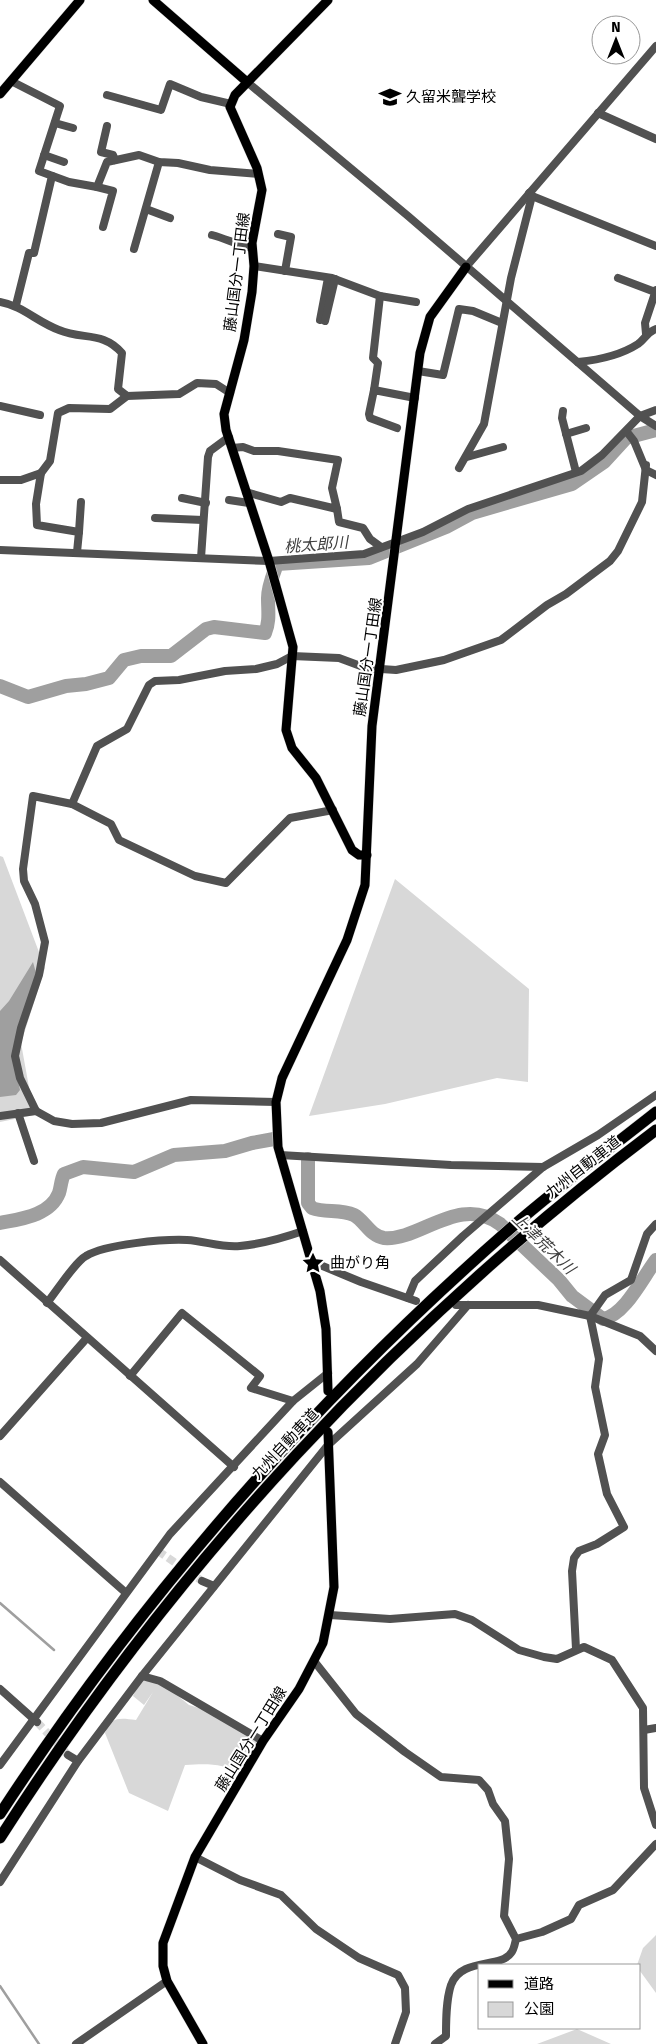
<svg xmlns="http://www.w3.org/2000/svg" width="656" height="2044" font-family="'Fira Sans','Noto Sans JP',sans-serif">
<rect width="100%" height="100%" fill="#fff"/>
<g fill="#d8d8d8">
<path d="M0,856L3,857L45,968L21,1043L34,1115L0,1122Z"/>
<path d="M395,879L529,989L528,1082L497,1078L385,1104L309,1116Z"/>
<path d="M142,1676L160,1681L189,1705L219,1714L263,1741L244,1773C221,1764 210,1763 185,1765L168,1811L129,1793L105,1733C111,1716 120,1718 136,1720L153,1692L144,1705L133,1696Z"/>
<path d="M656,1935V1993L640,1971V1965H637L643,1948Z"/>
<path d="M577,2029L611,2044H537Z"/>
</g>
<path fill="#9f9f9f" d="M33,962L36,973L13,1057L20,1090L16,1095L0,1097V1011L9,1001Z"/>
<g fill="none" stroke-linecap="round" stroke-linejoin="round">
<g stroke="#9f9f9f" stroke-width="2.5">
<path d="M0,1603L54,1650"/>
<path d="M0,1986L39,2044"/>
</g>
<g stroke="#9f9f9f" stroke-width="14">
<path d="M0,686L28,697L66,686L86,684L109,678L124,660L141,656H171L206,629L214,627L265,633C270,621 268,611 268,598C268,586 273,575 277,564L369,558L446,527L472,513L572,484L604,462L626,438L656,430"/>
<path d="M308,1159V1203L312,1208C325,1213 340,1209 354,1215C365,1221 370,1236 384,1238C420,1241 459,1194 500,1224L559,1280L572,1296L603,1319C625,1315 643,1277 656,1260"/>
<path d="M0,1223C20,1219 50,1216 59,1193C61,1187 61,1180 64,1174L83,1167L134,1172L174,1155L225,1151L252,1143L274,1139"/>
</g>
<g stroke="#d9d9d9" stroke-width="8" stroke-dasharray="8 4" stroke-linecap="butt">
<path d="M158,1551L202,1581"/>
<path d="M37,1722L68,1755"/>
</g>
<g stroke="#dbdbdb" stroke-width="10">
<g id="major">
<path d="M153,0L247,82"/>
<path d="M328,0L235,95L230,107L257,168L262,190L252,243L254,266L252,292L244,340L224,414L226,430L269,561L293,647L286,730L292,748L316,778L352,850L359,855H367"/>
<path d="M0,94L80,0"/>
<path d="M328,1391L326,1329L320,1291L278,1147L276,1102L282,1078L347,940L365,885L372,726L420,353L430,317L466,267"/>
<path d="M203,2044L167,1981L163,1966V1943L195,1857L263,1741L299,1689L323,1643L334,1587L328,1432"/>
</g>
</g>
<g stroke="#dbdbdb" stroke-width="12">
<g id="highway">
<path d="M0,1814C143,1595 315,1399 512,1227C558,1187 608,1150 656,1112"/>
<path d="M0,1838C175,1564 397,1325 656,1130"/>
</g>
</g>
<g stroke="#515151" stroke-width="8">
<path d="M11,81L60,106L39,171L69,182L97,187L107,162L139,155L159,162L178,163L210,170L258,174"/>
<path d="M247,82L408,216L640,416L656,426"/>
<path d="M107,95L161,110L170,84L201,97L231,104"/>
<path d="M598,113L656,139"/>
<path d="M55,123L73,128"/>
<path d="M107,126L101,152L113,155L115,160"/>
<path d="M44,155L64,162"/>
<path d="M97,187L113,191L103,227"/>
<path d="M529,193L532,196L656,246"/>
<path d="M146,209L170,218"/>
<path d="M278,234L291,237L285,271"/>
<path d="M212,235C227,239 237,245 252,248"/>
<path d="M134,249L159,162"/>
<path d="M254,266L332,278L380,296L416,302"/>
<path d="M466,267L656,46"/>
<path d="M618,278L655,292"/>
<path d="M0,302C23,306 37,322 59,330C83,340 103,331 122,353L118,389L127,396L179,394L197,383L216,384L230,393"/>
<path d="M16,305L29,253H34L52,176"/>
<path d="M320,320L328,278"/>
<path d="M325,321L335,279"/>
<path d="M646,334L645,323L656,290"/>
<path d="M578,362C598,360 621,355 638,344C645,339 647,332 656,329"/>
<path d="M418,371L443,375L459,309L473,311L502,323"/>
<path d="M374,390L378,363L373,358L380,296"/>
<path d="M0,406L40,415"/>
<path d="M563,411L562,418L576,472"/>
<path d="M397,428L370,418L369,414L374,390L415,398"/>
<path d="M627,432L634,441L646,470L656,475"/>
<path d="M566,434L586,428"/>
<path d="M232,448L243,447L254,451H278L338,460L332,488L337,509L290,498L281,502L246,492"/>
<path d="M467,457L503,447"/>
<path d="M459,468L484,424L511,278L532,196"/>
<path d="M0,480H21L41,473"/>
<path d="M182,498L206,503"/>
<path d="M229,500L249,503"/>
<path d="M337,509L339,522L363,528L370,539L381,547"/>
<path d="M155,518L203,520"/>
<path d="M79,532L81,502"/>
<path d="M0,550L269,561L364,554L423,532L468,509L581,471L602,455L640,416L656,410"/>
<path d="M77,552L79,532L37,525L36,504L41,473L50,461L58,413L69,408L110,409L127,396"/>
<path d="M201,558L208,457L210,451L229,437"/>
<path d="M72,804L33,796L23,869L24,881L35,904L45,942L39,975L21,1028L15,1056L20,1078L36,1111L54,1121L72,1124L101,1123L191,1100L276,1102"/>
<path d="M333,810L290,818L226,883L195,876L119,840L111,824L72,804L97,746L127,729L149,685L155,681L179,680L225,671L256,669L277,664L292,656L339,658L366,668L396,670L444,660L501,640L547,605L566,594L610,561L618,551L642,502L646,465"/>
<path d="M18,1113L34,1161"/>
<path d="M0,1116L36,1111"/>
<path d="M280,1155L451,1165L543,1167"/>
<path d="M0,1260L234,1467"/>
<path d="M313,1262L361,1282L416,1301"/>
<path d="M408,1298L415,1281L463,1236L543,1167L598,1135L656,1095"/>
<path d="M47,1303C56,1292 75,1262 86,1256C105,1244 165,1239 187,1240C205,1241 222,1248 240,1246C262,1244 283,1238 303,1231"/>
<path d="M456,1305H538L590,1316L640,1336L656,1351"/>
<path d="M130,1376L182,1313L260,1376L251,1388L293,1401"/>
<path d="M0,1436L86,1339"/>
<path d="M0,1482L125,1592"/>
<path d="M202,1581L214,1586"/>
<path d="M330,1615L390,1619L455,1614L472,1620L519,1650L544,1657L557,1659L584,1647L612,1660L643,1708L644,1788L656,1825"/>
<path d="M576,1649L572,1571L574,1558L579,1551L597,1544L624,1527L607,1494L598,1454L605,1435L595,1387L599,1359L590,1316L605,1295L631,1280L647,1234L656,1224"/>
<path d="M314,1661L356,1714L405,1752L441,1777L479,1780L488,1790L493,1804L505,1821L509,1859L504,1916L516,1939C515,1943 514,1950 511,1953C500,1969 461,1957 451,1985C446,2000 446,2020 446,2036L435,2044"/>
<path d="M142,1676L160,1681L263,1741"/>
<path d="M0,1689L37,1722"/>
<path d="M644,1730L656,1728"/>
<path d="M68,1755L78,1761"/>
<path d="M0,1765L170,1534L293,1401L328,1373"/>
<path d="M195,1857L240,1880L281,1895L316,1929L359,1958L398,1975L405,1988L406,2012L395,2044"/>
<path d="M0,1882L78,1761L142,1676L328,1445L417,1364L468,1305"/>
<path d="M516,1939L542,1932L571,1919L579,1905L613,1890L656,1844"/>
<path d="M76,2044L167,1981"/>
</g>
<use href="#major" stroke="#000" stroke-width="9"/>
<use href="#highway" stroke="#000" stroke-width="11"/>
</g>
<defs>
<g id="school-bare" transform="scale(1.725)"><path d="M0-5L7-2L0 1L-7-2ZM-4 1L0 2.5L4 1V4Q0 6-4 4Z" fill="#000" stroke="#fff" stroke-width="2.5" paint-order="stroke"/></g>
<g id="sight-bare" transform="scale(1.725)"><path d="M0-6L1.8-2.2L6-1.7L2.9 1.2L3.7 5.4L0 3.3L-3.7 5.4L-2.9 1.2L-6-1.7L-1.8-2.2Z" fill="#000" stroke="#fff" stroke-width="2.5" paint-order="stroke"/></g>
</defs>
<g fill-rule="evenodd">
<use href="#school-bare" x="390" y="97"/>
<use href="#sight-bare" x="313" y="1263"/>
</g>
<g text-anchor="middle" stroke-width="4" stroke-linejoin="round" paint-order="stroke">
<g font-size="15" fill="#000" stroke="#fff" text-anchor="start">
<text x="406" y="102">久留米聾学校</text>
<text x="330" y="1268">曲がり角</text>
</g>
<g font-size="15" fill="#000" stroke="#fff">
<text transform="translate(237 272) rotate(-83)" y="5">藤山国分一丁田線</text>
<text transform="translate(368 657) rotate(-82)" y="5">藤山国分一丁田線</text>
<text transform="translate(583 1167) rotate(-38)" y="5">九州自動車道</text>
<text transform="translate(285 1444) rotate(-47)" y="5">九州自動車道</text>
<text transform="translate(251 1739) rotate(-58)" y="5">藤山国分一丁田線</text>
</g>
<g font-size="16" font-style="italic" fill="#404040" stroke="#fff">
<text transform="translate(316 544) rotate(-4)" y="6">桃太郎川</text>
<text transform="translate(544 1243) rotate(44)" y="6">上津荒木川</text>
</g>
</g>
<rect x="478" y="1964" width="162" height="65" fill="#ffffff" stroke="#999999"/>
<rect x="488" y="1980" width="25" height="8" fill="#000000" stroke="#999999"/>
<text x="524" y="1989" font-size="15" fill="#000000">道路</text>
<rect x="488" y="2002" width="25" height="15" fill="#d8d8d8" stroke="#999999"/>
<text x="524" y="2014" font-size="15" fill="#000000">公園</text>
<g transform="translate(616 40)"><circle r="24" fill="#ffffff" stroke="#999999"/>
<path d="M0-4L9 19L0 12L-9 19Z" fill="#000000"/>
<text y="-8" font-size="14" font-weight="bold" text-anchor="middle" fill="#000000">N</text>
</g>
</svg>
